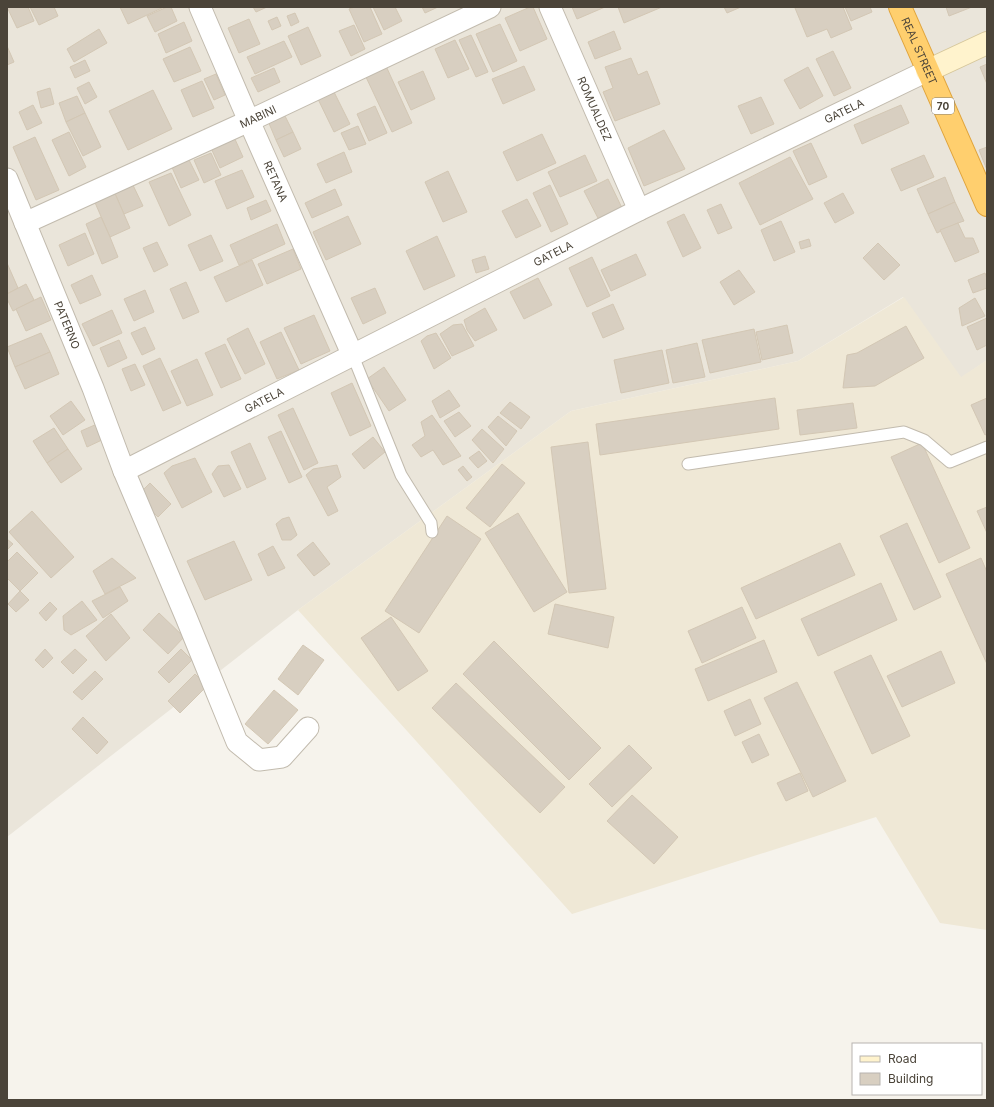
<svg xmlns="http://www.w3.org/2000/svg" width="994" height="1107" font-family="Inter,sans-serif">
<rect width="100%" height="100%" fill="#f6f3ec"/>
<path fill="#eae5da" d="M7,7H987V360L961,378L903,297L798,361L571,411L298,610L7,837Z"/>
<path fill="#efe8d6" d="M904,297L961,377L987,360V930L940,923L876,817L572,914L298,610L571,411L798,361Z"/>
<g fill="#d8cfc1" stroke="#d3c7b4">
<path d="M7,7H28L34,21L17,28Z"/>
<path d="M30,7H54L58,16L39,25Z"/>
<path d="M120,7H164L128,24Z"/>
<path d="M167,7H171L177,21L155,32L147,16Z"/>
<path d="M253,7H267L256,12Z"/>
<path d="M355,7H370L382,34L364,42L349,9Z"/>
<path d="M373,7H395L402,21L384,30Z"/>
<path d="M422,7H438L425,13Z"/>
<path d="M530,7H533L547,39L520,51L505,18Z"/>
<path d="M572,7H605L577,19Z"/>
<path d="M618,7H662L624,23Z"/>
<path d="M724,7H741L727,13Z"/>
<path d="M798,7H843L852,29L831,38L827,29L807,37L795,8Z"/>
<path d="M845,7H870L872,12L851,21Z"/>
<path d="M946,7H972L949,16Z"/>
<path d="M295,13L299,22L291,26L287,16Z"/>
<path d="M277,17L281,26L272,30L268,21Z"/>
<path d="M249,19L260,44L239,53L228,28Z"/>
<path d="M184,22L192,41L166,53L158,34Z"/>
<path d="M500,24L517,61L493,72L476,34Z"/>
<path d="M354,25L365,49L351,56L339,31Z"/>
<path d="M308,27L321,56L301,65L288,36Z"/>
<path d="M99,29L107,43L74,62L67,49Z"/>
<path d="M614,31L621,49L595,59L588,42Z"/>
<path d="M471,35L488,72L476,77L459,40Z"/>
<path d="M455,40L469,69L448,78L435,49Z"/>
<path d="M284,41L292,57L255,74L247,57Z"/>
<path d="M7,46L14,62L7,65Z"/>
<path d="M190,47L201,71L174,82L163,59Z"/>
<path d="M833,51L851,88L834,96L816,59Z"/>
<path d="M631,58L638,75L647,71L660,104L615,121L603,92L613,88L605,67Z"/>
<path d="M85,60L90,71L75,78L70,67Z"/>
<path d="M987,64V84L980,67Z"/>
<path d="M386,66L412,123L392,132L365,75Z"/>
<path d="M524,66L535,90L503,104L492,79Z"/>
<path d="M808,67L823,96L800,109L784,80Z"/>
<path d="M274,68L280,82L258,92L251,78Z"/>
<path d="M423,71L435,99L411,110L398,82Z"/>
<path d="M216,74L225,95L214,100L204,79Z"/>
<path d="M202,81L214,108L193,117L181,90Z"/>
<path d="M89,82L97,97L85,104L77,88Z"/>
<path d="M50,88L54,104L41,108L37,92Z"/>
<path d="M153,90L172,129L128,150L109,111Z"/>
<path d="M333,90L350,124L334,132L317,97Z"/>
<path d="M77,96L85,113L66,122L59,103Z"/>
<path d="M761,97L774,124L751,134L738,106Z"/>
<path d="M33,105L42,123L27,130L19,112Z"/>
<path d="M901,105L909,123L862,144L854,125Z"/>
<path d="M375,106L387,133L369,141L357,114Z"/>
<path d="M85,113L101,147L83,156L66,122Z"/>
<path d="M284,114L293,132L276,140L268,121Z"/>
<path d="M358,126L366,144L349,150L341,133Z"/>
<path d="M664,130L685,169L644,186L628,148Z"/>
<path d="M69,132L86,167L69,176L52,140Z"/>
<path d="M293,132L301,149L284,157L276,140Z"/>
<path d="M542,134L556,163L517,181L503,152Z"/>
<path d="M35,137L59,190L36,200L13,147Z"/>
<path d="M234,137L243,157L220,168L211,148Z"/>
<path d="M811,143L827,177L809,185L793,151Z"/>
<path d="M987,147V170L979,150Z"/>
<path d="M344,152L352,172L326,183L317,164Z"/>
<path d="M211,153L221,175L204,183L194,160Z"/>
<path d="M585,155L597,181L560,197L548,172Z"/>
<path d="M924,155L934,177L901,191L891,169Z"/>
<path d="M790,157L813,199L760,225L739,183Z"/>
<path d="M188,158L199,180L181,188L171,165Z"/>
<path d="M242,170L254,197L227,209L215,181Z"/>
<path d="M448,171L467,212L443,222L425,182Z"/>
<path d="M171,173L191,215L169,226L149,182Z"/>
<path d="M945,177L955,202L928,214L917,189Z"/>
<path d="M608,179L622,208L599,220L584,191Z"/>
<path d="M131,181L143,206L124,214L113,189Z"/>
<path d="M550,185L568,224L551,232L533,193Z"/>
<path d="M113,189L130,228L110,237L93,198Z"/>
<path d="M335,189L342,205L312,218L305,203Z"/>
<path d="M843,193L854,213L835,223L824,203Z"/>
<path d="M527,199L541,226L516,238L502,211Z"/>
<path d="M266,200L271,211L251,220L247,208Z"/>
<path d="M955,202L964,221L958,223L937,233L928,214Z"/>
<path d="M721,204L732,228L718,234L707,210Z"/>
<path d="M684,214L701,248L683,257L667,222Z"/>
<path d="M348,216L361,244L326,260L313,232Z"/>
<path d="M101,217L110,237L118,257L102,264L86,224Z"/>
<path d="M781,221L795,252L774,261L761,230Z"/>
<path d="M958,223L965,238H973L979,252L955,262L940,230Z"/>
<path d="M277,224L285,244L239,265L230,245Z"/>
<path d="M85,233L94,254L68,266L59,245Z"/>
<path d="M211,235L223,261L200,271L188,245Z"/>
<path d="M437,236L455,276L424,290L406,251Z"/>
<path d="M809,239L811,246L801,249L799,242Z"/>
<path d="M157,242L168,265L154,272L143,248Z"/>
<path d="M878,243L900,265L884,280L863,258Z"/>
<path d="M293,249L301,269L267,284L258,264Z"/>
<path d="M636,254L646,275L611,291L601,270Z"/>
<path d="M485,256L489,269L476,273L472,260Z"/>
<path d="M592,257L610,296L587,307L569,268Z"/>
<path d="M252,260L263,285L226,302L214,277Z"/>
<path d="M7,263L18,288L7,294Z"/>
<path d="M739,270L755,292L734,305L720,282Z"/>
<path d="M985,273L987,279V288L973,293L968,280Z"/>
<path d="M92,275L101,295L80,304L71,285Z"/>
<path d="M538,278L552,305L524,319L510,292Z"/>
<path d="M186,282L199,312L183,319L170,289Z"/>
<path d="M26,284L34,300L13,311L7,299V294Z"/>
<path d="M375,288L386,313L363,324L351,298Z"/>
<path d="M145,290L154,312L134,321L124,299Z"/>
<path d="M41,297L51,320L26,331L16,309Z"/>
<path d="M975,298L985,316L962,326L959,308Z"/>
<path d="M613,304L624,329L603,338L592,313Z"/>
<path d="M485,308L497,330L475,341L467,330L464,320Z"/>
<path d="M112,310L122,333L93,346L82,324Z"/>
<path d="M314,315L330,351L301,364L284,328Z"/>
<path d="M987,318V345L977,350L967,327Z"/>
<path d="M462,324L474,346L452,356L440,334L453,325Z"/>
<path d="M787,325L793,353L762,360L756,332Z"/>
<path d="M906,326L924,358L875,386L843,388L847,355L857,353Z"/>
<path d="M145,327L155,349L142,355L131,333Z"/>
<path d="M248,328L265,364L245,374L227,339Z"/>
<path d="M754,329L761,362L710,373L702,340Z"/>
<path d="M281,332L299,370L277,379L260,342Z"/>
<path d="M41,333L50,352L15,367L7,347Z"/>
<path d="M436,333L451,358L434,369L421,341L427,336Z"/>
<path d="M119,340L127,358L108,367L100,348Z"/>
<path d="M697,343L705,377L673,383L666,350Z"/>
<path d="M225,344L241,379L221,388L205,353Z"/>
<path d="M662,350L669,383L621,393L614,360Z"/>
<path d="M50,352L59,374L25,389L15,367Z"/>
<path d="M160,358L181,403L163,411L143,366Z"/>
<path d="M197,359L213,395L187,406L171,371Z"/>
<path d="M135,364L145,385L131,391L122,369Z"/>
<path d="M384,367L406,400L389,411L367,379Z"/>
<path d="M352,383L371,426L350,436L331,393Z"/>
<path d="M449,390L460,406L440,418L432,401Z"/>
<path d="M775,398L779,429L600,455L596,424Z"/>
<path d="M987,398V434L985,435L971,405Z"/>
<path d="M71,401L85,420L63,435L50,416Z"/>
<path d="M510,402L530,417L521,429L500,413Z"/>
<path d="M853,403L857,428L800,435L797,410Z"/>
<path d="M293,408L318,463L304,470L278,415Z"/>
<path d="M459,412L471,426L455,437L444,421Z"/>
<path d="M432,415L461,456L443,465L433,450L421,457L412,445L425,436L421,422Z"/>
<path d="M498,416L517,431L506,446L488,427Z"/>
<path d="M97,424L104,439L87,447L81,431Z"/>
<path d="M54,428L68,449L47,463L33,441Z"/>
<path d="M482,429L504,449L493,463L472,440Z"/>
<path d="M281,431L302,477L289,483L268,437Z"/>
<path d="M373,437L385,452L364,469L352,454Z"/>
<path d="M588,442L606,589L569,593L551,447Z"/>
<path d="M250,443L266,479L247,488L231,452Z"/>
<path d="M922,443L970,548L939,563L891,457Z"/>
<path d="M68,449L82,469L61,483L47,463Z"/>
<path d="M479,451L487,461L478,468L469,458Z"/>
<path d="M195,458L212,492L182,508L164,473L172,466Z"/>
<path d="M502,464L525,483L490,527L466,508Z"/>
<path d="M229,465L241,489L224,497L212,474L218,466Z"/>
<path d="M337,465L341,477L327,487L338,511L328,516L306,475L313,469Z"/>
<path d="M463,466L472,477L467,481L458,470Z"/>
<path d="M150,483L171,504L158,517L137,496Z"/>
<path d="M987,507V533L977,511Z"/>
<path d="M32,511L74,557L51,578L9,532Z"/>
<path d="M518,513L567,592L534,612L485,533Z"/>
<path d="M447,516L481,539L419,633L385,611Z"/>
<path d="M289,517L297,535L291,540H282L276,524L282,519Z"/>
<path d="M907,523L941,597L914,610L880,536Z"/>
<path d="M7,539L13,544L7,550Z"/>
<path d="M234,541L252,580L205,600L187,561Z"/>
<path d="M313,542L330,564L314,576L297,555Z"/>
<path d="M840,543L855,575L756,619L741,588Z"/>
<path d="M273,546L285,568L268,576L258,554Z"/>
<path d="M17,552L38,573L20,591L7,578V562Z"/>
<path d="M112,558L136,578L105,594L93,571Z"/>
<path d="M981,558L987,572V664L946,574Z"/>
<path d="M881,583L897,620L818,656L801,619Z"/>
<path d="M120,587L128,601L103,618L92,601Z"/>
<path d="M20,591L29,600L16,612L8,604Z"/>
<path d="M82,601L97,620L71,635L64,630L63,616Z"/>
<path d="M50,602L57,609L46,621L39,613Z"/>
<path d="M555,604L614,617L608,648L548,634Z"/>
<path d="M742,607L756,638L702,663L688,631Z"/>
<path d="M159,613L184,637L168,654L143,630Z"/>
<path d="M111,614L130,638L106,661L86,636Z"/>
<path d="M391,617L428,671L398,691L361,638Z"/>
<path d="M764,640L777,672L708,701L695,669Z"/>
<path d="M494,641L601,748L569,780L463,674Z"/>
<path d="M303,645L324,660L298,695L278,679Z"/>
<path d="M45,649L53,658L43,668L35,660Z"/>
<path d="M75,649L87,660L73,674L61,662Z"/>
<path d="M181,649L192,660L169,683L158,672Z"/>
<path d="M941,651L955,683L902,707L887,676Z"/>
<path d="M871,655L910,736L872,754L834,672Z"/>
<path d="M95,671L103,679L82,700L73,692Z"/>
<path d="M195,674L207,686L180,713L168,701Z"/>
<path d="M797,682L846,781L813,797L764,698Z"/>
<path d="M456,683L565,787L540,813L432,708Z"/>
<path d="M274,690L298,710L268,744L245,724Z"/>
<path d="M750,699L761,724L735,736L724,711Z"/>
<path d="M83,717L108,742L97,754L72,729Z"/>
<path d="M759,734L769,755L752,763L742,742Z"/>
<path d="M629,745L652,768L612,807L589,784Z"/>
<path d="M800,773L808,791L786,801L777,783Z"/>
<path d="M632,795L678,837L654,864L607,821Z"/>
</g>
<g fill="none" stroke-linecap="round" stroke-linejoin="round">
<g stroke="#c2bbae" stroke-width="13">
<g id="lane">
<path d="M353,356L401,475L431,523L432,532"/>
<path d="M688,464L904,432L924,440L950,462L987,447"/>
</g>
</g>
<g stroke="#c2bbae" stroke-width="23">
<g id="street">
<path id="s1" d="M200,7L249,121L353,356"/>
<path id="s2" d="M550,7L639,210"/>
<path id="s3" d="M7,179L93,388L124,471L186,617L237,742L259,760L282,757L308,728"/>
<path id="s4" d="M25,223L249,121L490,7"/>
<path id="s5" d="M124,471L639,210L927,71"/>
</g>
</g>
<g stroke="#d6c79b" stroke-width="24">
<path id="secondary" d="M927,71L987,43"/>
</g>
<g stroke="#e0a43c" stroke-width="24">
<g id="highway">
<path id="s6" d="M900,7L987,205"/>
</g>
</g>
<use href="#lane" stroke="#fff" stroke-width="11"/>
<use href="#street" stroke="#fff" stroke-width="21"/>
<use href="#secondary" stroke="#fff3cd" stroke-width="22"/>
<use href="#highway" stroke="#ffcf6e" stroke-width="22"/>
</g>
<g text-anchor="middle" stroke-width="3" stroke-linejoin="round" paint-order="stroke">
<rect fill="#fff" stroke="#817c74" stroke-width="1" x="932" y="98" width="22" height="16" rx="3"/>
<g font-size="10" font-weight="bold" fill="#4b4439">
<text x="943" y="110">70</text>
</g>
<g font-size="11" fill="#4b4439" stroke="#fff">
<text dy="4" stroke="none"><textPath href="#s6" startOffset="48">REAL STREET</textPath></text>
<text dy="4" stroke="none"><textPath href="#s2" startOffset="111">ROMUALDEZ</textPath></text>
<text dy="4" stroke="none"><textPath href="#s5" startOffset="805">GATELA</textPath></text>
<text dy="4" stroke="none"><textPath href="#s4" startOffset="256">MABINI</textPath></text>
<text dy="4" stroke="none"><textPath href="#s1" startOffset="190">RETANA</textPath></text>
<text dy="4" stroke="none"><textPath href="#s5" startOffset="481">GATELA</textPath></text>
<text dy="4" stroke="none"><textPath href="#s3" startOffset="158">PATERNO</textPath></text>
<text dy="4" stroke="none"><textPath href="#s5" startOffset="157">GATELA</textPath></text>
</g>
</g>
<rect width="994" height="1107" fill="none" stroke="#4b4439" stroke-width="16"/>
<rect x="852" y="1043" width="130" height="52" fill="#ffffff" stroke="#b7b4b0"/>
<rect x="860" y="1056" width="20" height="6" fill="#fff3cd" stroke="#b7b4b0"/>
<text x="888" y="1063" font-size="12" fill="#4b4439">Road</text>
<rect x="860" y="1073" width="20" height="12" fill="#d8cfc1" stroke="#b7b4b0"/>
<text x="888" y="1083" font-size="12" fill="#4b4439">Building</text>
</svg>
